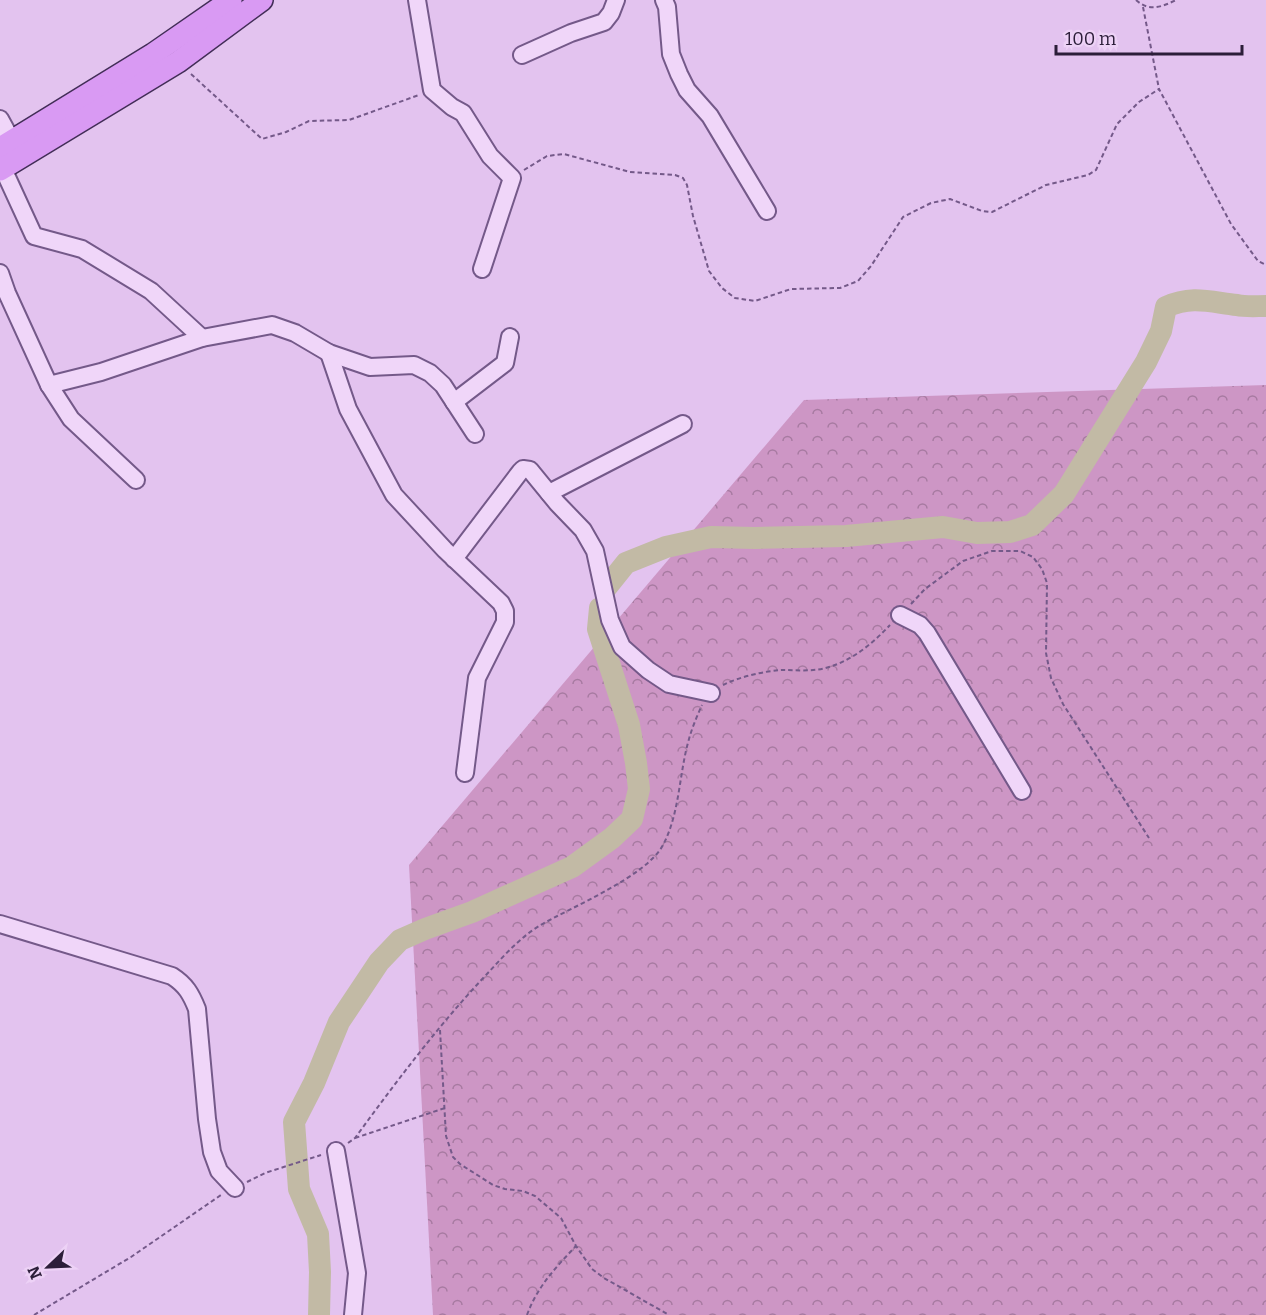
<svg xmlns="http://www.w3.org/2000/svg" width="1266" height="1315" font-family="Bitter,serif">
<defs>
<pattern id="forest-crowns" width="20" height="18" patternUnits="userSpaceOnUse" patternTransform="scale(1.5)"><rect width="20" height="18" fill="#cd96c5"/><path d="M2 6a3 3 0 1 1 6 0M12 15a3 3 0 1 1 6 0" fill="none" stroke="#a77aa1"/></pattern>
</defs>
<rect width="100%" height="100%" fill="#e3c3ef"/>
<path fill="url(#forest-crowns)" d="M1266,385V1315H433L409,865L804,400Z"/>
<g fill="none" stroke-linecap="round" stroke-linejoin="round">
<g stroke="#c2baa5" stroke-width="22">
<path d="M606,588L626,563L666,547L711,537L755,538L846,536L943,527L977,533L1010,532L1032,525L1064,494L1146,362L1161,331L1166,307C1192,295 1210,302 1237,305C1246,307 1256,306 1266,306"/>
<path d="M319,1315L320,1272L318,1234L299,1189L294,1122L314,1083L339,1022L379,962L400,940L425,929L472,912L572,867L612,838L632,819L639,789L636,763L629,725L598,629L600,608"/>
</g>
<g stroke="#745989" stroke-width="20">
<g id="minor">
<path d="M417,0L432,90L452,107L463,113L490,156L512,178L482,269"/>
<path d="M664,0L667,7L671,54L679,74L687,90L710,116L767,211"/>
<path d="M522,55L571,33L604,22L611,13L616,0"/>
<path d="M0,119L12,141"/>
<path d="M0,162L34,236L82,249L151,291L202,338"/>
<path d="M0,273L7,293L49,385L71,419L136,480"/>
<path d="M329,353L348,409L394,495L445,550L501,603L505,611V622L477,678L465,773"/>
<path d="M49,385L101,372L202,338L272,325L295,333L329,353L370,367L414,365L430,373L443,385L475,434"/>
<path d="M454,402L505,363L510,337"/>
<path d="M549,493L683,424"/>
<path d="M454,559L520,472L523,469L530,470L557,503L583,530L595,551L610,620L622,647L648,670L669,684L711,693"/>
<path d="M900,615L920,625L927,633L1022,791"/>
<path d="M0,924L172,976C186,985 191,994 197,1009L207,1119L212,1152L219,1171L235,1188"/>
<path d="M336,1151L357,1273L353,1315"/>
</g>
</g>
<g stroke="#422d57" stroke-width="24">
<g id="major">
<path d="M0,148L153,54L231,0"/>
<path d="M0,170L178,62L262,0"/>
</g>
</g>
<g stroke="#745989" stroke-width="2" stroke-dasharray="4.5 3" stroke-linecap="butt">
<path d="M1136,0C1149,12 1162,7 1176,0"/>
<path d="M1143,7L1159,89"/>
<path d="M191,74L262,139L286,132L309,121L349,120L419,95"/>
<path d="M524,170L547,156L564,154L630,172L675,175L683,178L687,185L693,216L709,271L722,288L735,298L755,301L791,289L840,288L858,281L871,266L903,217L931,203L950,199L982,211L992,212L1046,185L1088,175L1096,170L1117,124L1139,102L1159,89L1231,224L1258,261L1266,265"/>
<path d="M911,604L925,589L963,561L992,551H1020L1033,557L1042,569L1047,583L1046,653L1051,678L1063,704L1149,838"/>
<path d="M723,685C739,677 764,671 782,670C797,670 814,672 829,667C853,660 873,643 890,625"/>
<path d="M440,1030L446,1136L453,1157L460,1164L493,1185L505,1189L523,1191L535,1196L561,1218L576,1246L592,1269L604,1278L669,1315"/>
<path d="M355,1138L445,1108"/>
<path d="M348,1143L355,1138C396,1082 438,1026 486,975C502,958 518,939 539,926C571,907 646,877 663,845C680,813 679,773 689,739C692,728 697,716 702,705"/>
<path d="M247,1182L265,1173L321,1155"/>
<path d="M34,1315L131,1257L221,1195"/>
<path d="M527,1315C537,1287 556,1267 576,1246"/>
</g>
<use href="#minor" stroke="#f0d6f9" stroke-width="16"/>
<use href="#major" stroke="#d99af3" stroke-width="21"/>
</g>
<g transform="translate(48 1267) rotate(247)" stroke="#edd2f6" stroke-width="4.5" paint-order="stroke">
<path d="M0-4.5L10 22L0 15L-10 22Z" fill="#2c1e39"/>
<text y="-9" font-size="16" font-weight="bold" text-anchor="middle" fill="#2c1e39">N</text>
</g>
<path d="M1056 45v9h186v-9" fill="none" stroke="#2c1e39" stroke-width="3"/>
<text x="1065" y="45" font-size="18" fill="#2c1e39" stroke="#edd2f6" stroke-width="4.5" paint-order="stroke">100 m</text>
</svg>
